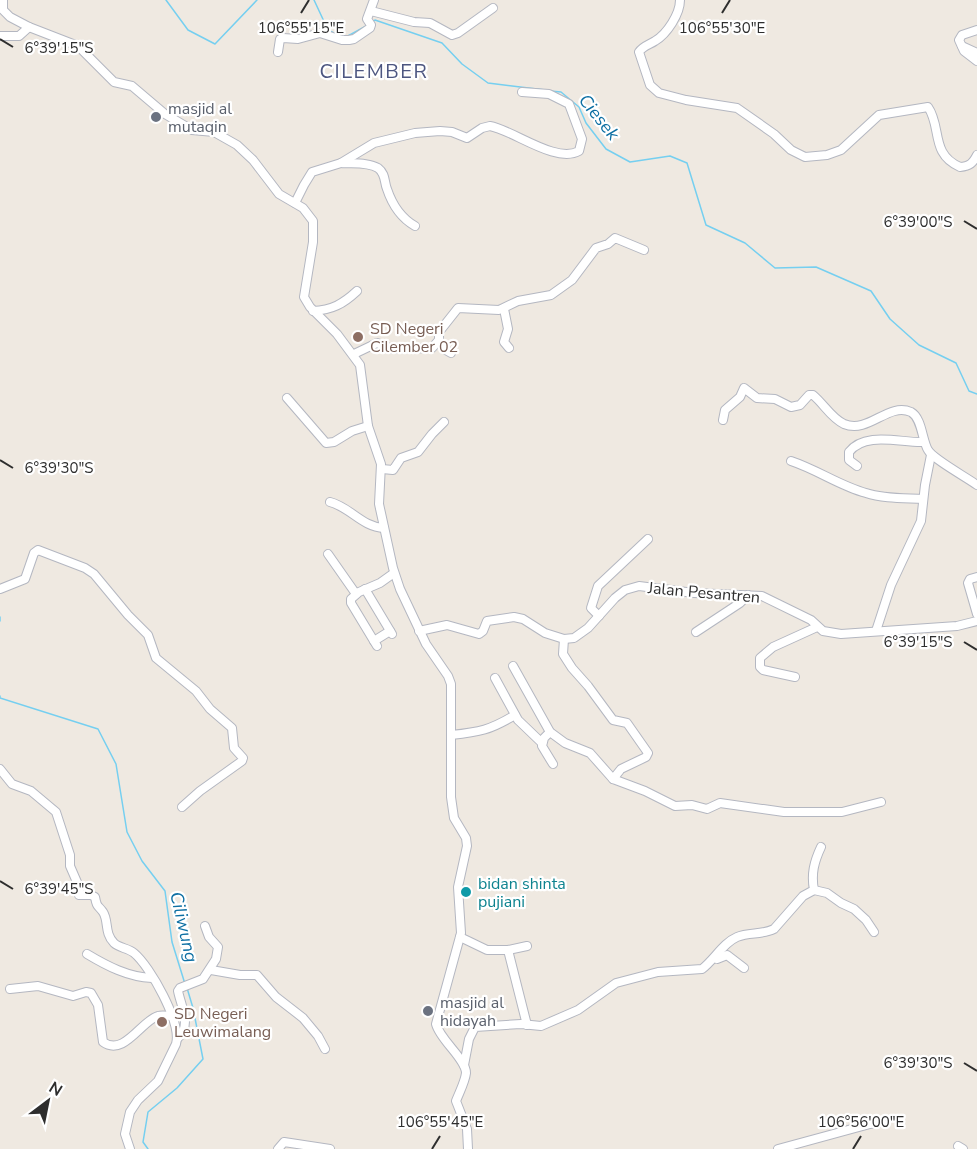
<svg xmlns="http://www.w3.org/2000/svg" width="977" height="1149" font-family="'Nunito Sans',sans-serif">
<rect width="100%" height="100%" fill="#efe9e1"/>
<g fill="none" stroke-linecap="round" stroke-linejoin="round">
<g stroke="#75cff0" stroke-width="1.5">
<path d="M166,0L188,30L215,44L257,0"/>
<path d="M314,0L328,30L334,33"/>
<path d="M372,22L375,20L442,43L462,64L488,83L545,90"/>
<path d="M346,37L368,25"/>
<path d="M550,91L561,92L579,107L586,123L606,149L630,162L670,156L687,163L706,225L745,243L775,268L816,267L871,291L890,319L919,345L956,363L969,391L977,394"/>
<path d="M0,617V621"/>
<path d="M0,696V698L98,729L116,764L127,832L142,861L165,891L172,942L185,984"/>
<path d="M148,1149L143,1142L148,1112L177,1088L203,1059L193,1008L187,988"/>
</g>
<g stroke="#b4b7c1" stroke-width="10">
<g id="minor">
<path d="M3,0V10L10,17L29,27L78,46L114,82L132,86L165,114L192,130L214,132L237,145L253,160L279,194L303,208L313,221V242L304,297L310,307L337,334L360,365L368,426L381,464L379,504L393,568L400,589L426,644L448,676L451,684V797L454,818L466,838L467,846L458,887L461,933L436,1024C440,1040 466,1059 466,1073C465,1082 459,1093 456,1101L467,1129L468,1149"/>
<path d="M680,0C680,14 667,34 655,41C649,45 643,46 639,52L650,85L659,93L686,100L737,108L774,134L791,150L805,157L827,155L841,150L879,115L928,107C942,127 930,154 960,167C970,166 973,163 977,155"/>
<path d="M371,11L414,22L430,23L452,35L458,33L493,8"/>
<path d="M977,30L962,35L959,40L964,51L977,61"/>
<path d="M0,36H19L29,27"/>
<path d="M962,46L977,53"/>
<path d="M278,52L280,39L283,38L298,39L320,33L342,40H349L354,39L370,28L371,25L367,19L374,0"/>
<path d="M341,163C353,164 368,162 378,168C386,174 384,182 387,189C392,204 401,218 415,226"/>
<path d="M295,203L304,185L312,172L341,163L374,143L415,133L440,131L452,132L467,138L482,128L490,126C513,130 556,164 579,151L582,139L569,104L549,94L522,92"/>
<path d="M504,309L508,329L504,342L509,348"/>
<path d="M313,311C332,310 343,304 357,291"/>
<path d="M439,340L444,349L451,353"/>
<path d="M354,354L377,343L392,349L432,348L439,340V332L458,308L499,310L518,301L551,295L572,280L596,248L608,244L615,238L644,250"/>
<path d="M287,398L326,443L334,442L352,431L368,426"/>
<path d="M723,420L725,410L740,397L744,388L757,398L775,399L791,407L800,405L809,395H813C824,404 831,418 844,424C869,434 888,402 911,412C922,418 922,440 928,450C933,459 966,477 977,485"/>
<path d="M791,461C818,470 840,486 866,493C884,499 905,498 923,499"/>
<path d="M857,466L849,460V452C865,431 901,443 923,442"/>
<path d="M382,469L393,470L401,458L418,452L432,434L444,422"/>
<path d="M330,502C350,507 362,527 384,528"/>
<path d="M328,554L356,594"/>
<path d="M977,577L970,579L968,583L977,614"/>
<path d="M0,589L25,579L34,553L38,550L85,568L94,574L128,615L148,635L156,658L196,691L210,709L232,728L234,748L243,758L242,761L200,791L182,807"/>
<path d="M365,589L392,634"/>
<path d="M599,616L591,608L598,586L648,539"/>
<path d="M419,631L447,625L479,634L483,631L487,621L514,617L523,619L545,633L564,639L574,638L588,628L615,598L625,590L639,586L694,593L762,596L811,620L823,631L841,634L957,626L977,621"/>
<path d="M876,631L891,585L921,521L925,485L931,455"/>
<path d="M696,632L740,603L748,595"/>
<path d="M564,639L563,654L572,668L588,686L613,720L627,723L648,753L646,757L621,769L613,779L645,791L675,806L692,805L707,809L720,803L784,812H842L881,802"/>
<path d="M374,641L390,631"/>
<path d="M377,646L351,603V599L359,592L380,583L394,573"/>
<path d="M513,666L550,732L565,743L590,753L613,779"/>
<path d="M795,677L763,670L760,667V658L773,647L817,627"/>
<path d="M495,678L518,720L542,743"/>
<path d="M550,732L544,738L542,746L553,764"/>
<path d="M451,735C480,732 490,730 515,715"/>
<path d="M0,769L12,784L31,791L56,812L70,855V866L80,889L79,895H91L95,897C97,908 98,905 103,912C109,921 104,933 114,943C119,948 128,948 134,953C150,966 182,1023 176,1044L158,1081L138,1100L130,1112L125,1134L130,1149"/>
<path d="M814,890L827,893L841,903L854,909L866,920L874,932"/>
<path d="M460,937L487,950H508L527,946"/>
<path d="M508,950L527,1025"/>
<path d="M87,954C107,966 128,977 152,978"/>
<path d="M717,959L727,955L744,968"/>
<path d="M211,970L240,975H257L276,997L303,1018L318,1036L325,1049"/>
<path d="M10,989L38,986L73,996L86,992L91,993L98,1005L103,1042C124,1057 141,1021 158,1016C162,1015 168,1016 173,1016"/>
<path d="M178,1038C192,1026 181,1006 178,991L180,988L203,979L216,959L218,947L209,937L205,926"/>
<path d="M464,1065L469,1039L475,1027L521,1024L541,1026L578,1010L616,983L658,972L702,969C714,960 723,943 737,937C749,932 762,935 774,929L803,896L814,890C811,874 814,862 821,847"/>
<path d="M958,1146L963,1149"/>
<path d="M278,1149L284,1142L330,1149"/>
<path d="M778,1149L870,1124L882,1122"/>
</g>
</g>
<use href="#minor" stroke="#fff" stroke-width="8"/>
</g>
<path fill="none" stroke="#2e2e2e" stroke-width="2" d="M301,13L309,0M722,13L730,0M0,39L13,47M964,221L977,229M0,460L13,468M964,642L977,650M0,881L13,889M964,1063L977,1071M432,1149L440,1136M853,1149L861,1136"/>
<g fill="#6b7280" stroke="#fff" stroke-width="2">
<circle cx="156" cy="117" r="6"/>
<circle cx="428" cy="1011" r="6"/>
</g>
<g fill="#8d6e63" stroke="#fff" stroke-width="2">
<circle cx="358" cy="337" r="6"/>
<circle cx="162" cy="1022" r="6"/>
</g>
<circle fill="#0f9aa8" stroke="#fff" stroke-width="2" cx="466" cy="892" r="6"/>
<g text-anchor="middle" stroke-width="4.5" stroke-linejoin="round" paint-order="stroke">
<g font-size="16" fill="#5b616d" stroke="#fff" text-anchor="start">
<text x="168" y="114">masjid al<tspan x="168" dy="18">mutaqin</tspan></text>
<text x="440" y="1008">masjid al<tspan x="440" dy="18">hidayah</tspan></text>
</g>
<g font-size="16" fill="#785e54" stroke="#fff" text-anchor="start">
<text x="370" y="334">SD Negeri<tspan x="370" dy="18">Cilember 02</tspan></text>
<text x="174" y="1019">SD Negeri<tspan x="174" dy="18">Leuwimalang</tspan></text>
</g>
<g font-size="16" fill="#2e2e2e" stroke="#fff">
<text transform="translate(704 592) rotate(5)" y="6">Jalan Pesantren</text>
</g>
<g font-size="16" fill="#0d838f" stroke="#fff" text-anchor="start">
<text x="478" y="889">bidan shinta<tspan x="478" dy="18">pujiani</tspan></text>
</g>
<g font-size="18" font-style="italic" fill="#0d6fa3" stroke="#fff">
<text transform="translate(599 117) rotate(51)" y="6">Ciesek</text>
<text transform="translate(184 927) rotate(77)" y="6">Ciliwung</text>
</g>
<g font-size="20" letter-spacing="1.5" fill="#4d5680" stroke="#fff">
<text x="374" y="78">CILEMBER</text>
</g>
</g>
<g font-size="15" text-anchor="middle" fill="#2e2e2e" stroke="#fff" stroke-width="4.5" stroke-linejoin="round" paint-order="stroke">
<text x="301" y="33">106°55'15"E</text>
<text x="722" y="33">106°55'30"E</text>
<text x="59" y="53">6°39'15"S</text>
<text x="918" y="227">6°39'00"S</text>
<text x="59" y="473">6°39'30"S</text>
<text x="918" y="647">6°39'15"S</text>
<text x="59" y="894">6°39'45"S</text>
<text x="918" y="1068">6°39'30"S</text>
<text x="440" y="1127">106°55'45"E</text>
<text x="861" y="1127">106°56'00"E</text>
</g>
<g transform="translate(48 1101) rotate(32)" stroke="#ffffff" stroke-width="4.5" paint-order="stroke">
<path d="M0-4.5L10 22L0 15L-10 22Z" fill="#2e2e2e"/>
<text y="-9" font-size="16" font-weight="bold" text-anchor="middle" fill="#2e2e2e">N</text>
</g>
</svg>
